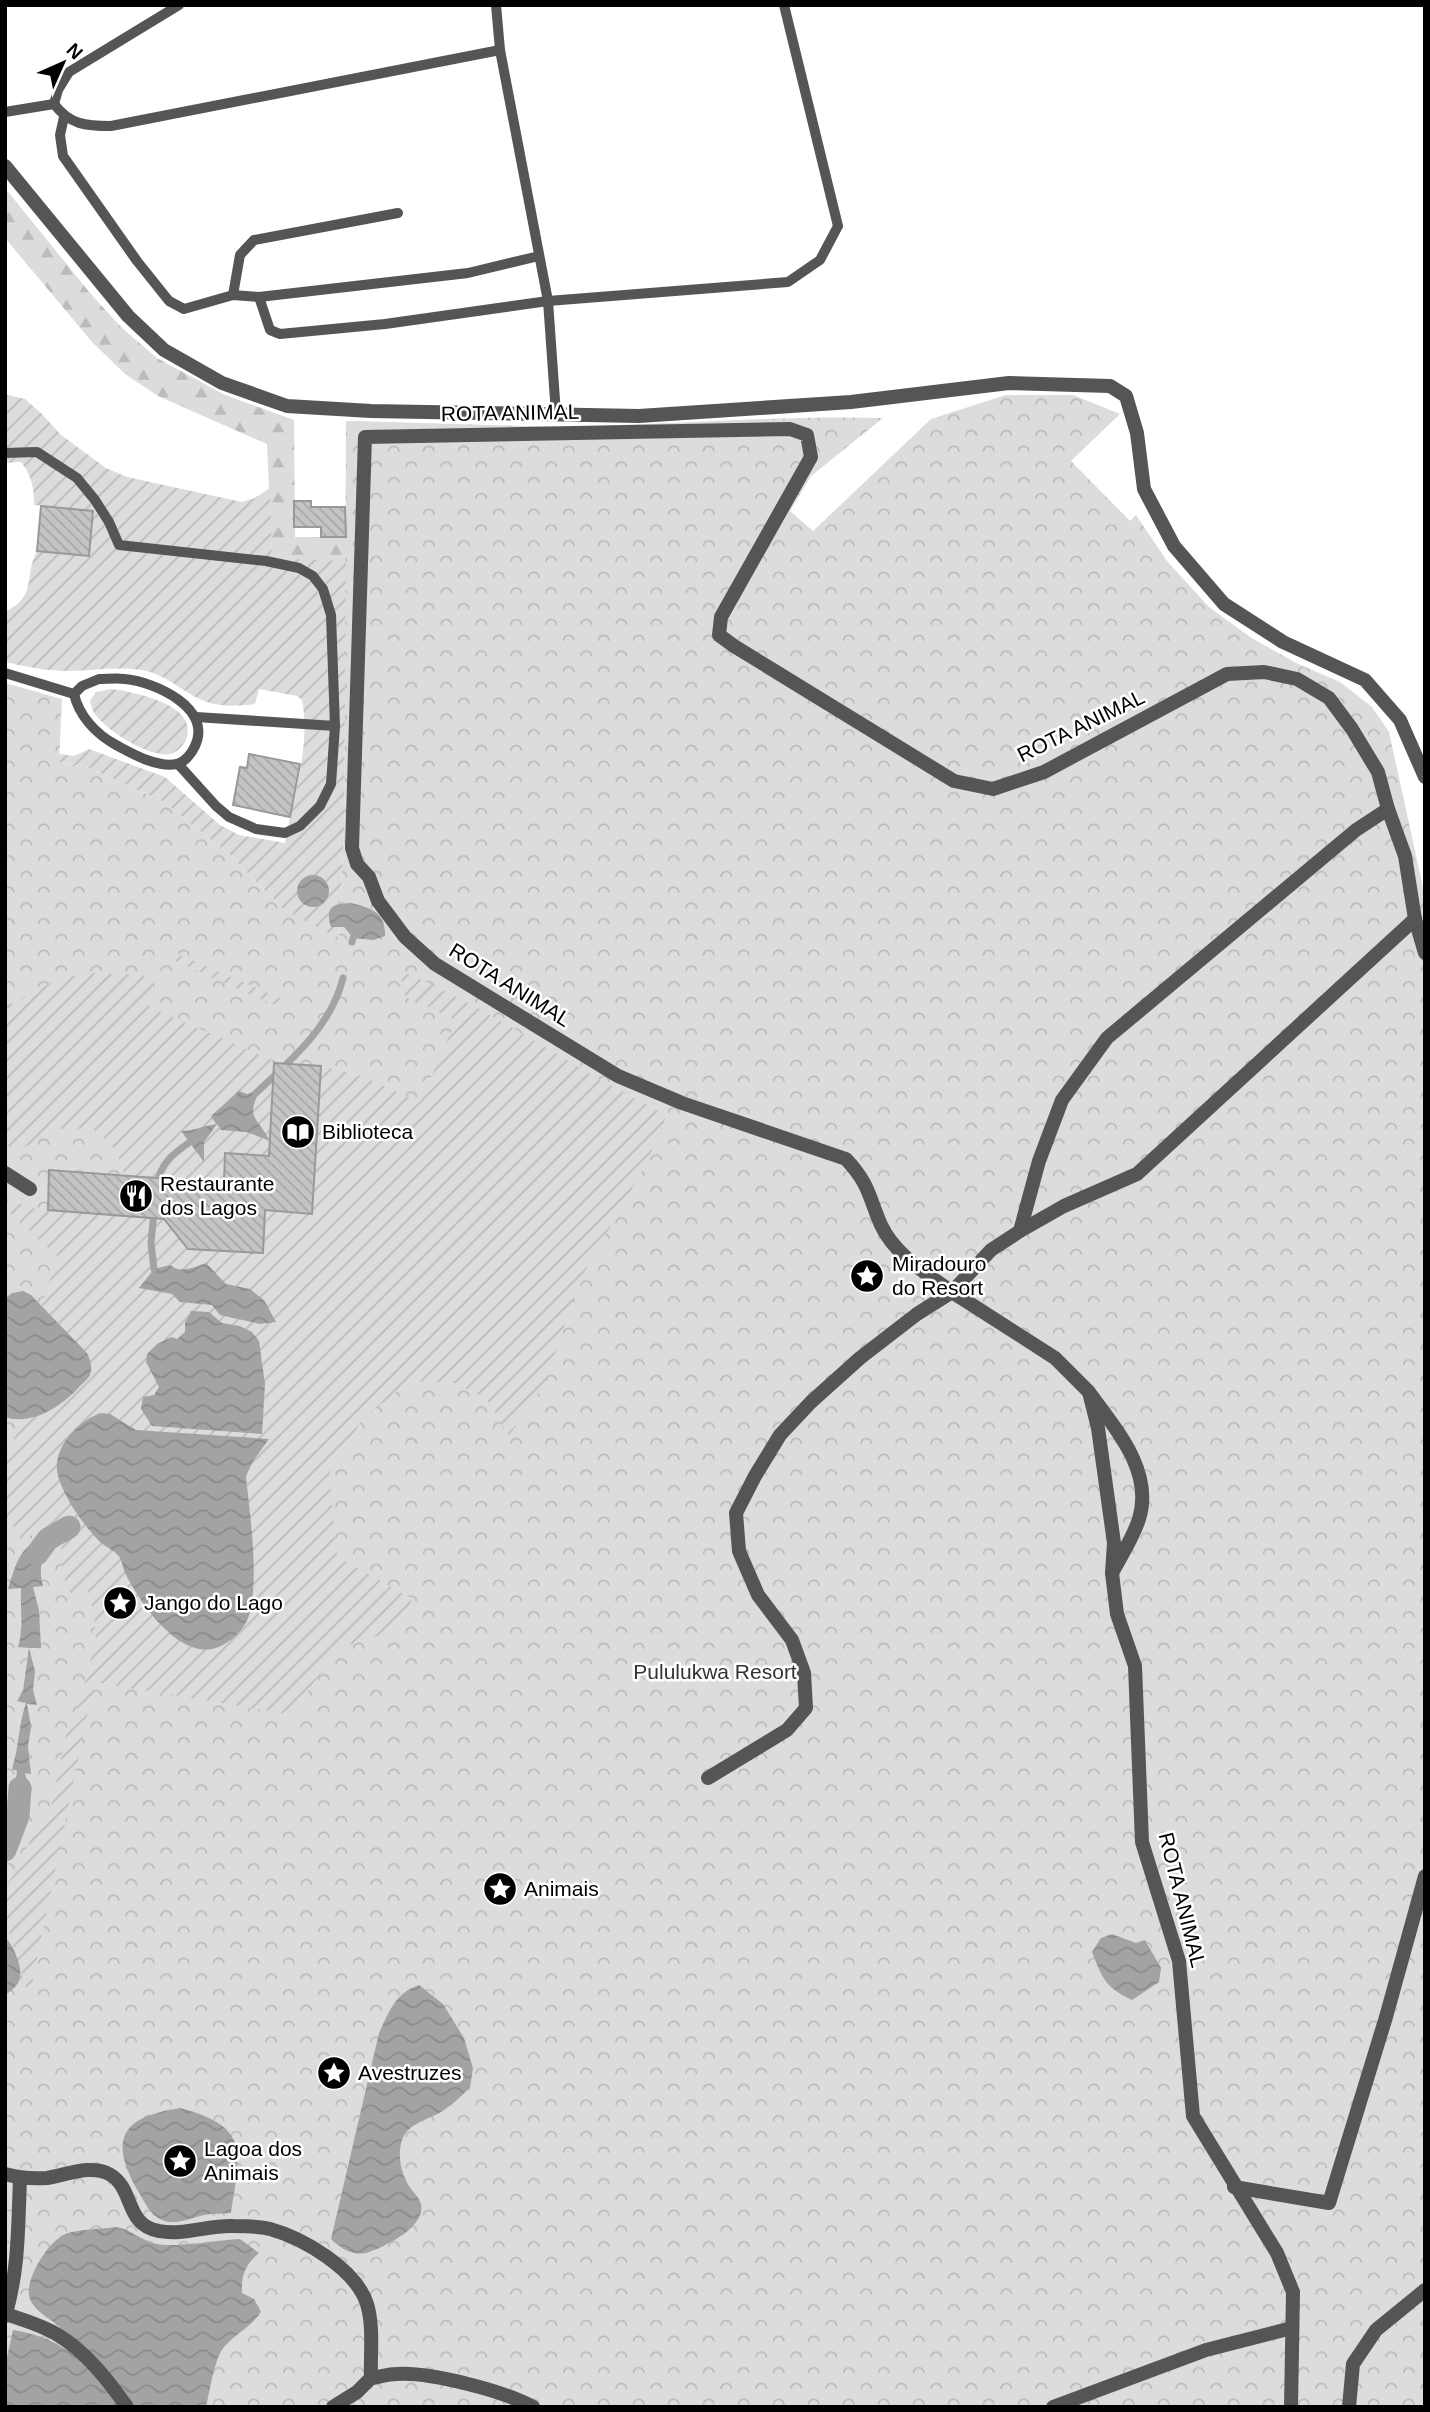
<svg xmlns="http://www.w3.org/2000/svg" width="1430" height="2412" font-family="Helvetica,sans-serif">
<defs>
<pattern id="forest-firs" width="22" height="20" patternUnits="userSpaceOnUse" patternTransform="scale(1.75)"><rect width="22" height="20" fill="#dcdcdc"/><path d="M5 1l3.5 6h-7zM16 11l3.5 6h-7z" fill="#bbb"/></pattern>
<pattern id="park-crowns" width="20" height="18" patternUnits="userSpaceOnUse" patternTransform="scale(1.75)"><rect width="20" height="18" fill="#dcdcdc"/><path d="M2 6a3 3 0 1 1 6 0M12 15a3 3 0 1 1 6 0" fill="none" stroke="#bbb"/></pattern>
<pattern id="garden-furrows" width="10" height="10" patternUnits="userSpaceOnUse" patternTransform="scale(1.75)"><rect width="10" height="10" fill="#dcdcdc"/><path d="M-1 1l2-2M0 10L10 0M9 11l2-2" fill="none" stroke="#bbb"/></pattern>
<pattern id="water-waves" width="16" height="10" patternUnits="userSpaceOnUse" patternTransform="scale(1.75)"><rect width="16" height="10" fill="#a3a3a3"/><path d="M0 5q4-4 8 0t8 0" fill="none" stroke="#8b8b8b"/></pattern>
<pattern id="building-back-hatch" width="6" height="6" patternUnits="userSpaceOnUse" patternTransform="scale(1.75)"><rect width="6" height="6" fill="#c4c4c4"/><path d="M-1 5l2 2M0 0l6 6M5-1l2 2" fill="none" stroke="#a7a7a7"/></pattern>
</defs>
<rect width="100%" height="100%" fill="#fff"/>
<path fill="url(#forest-firs)" d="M5,188L90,293L122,328L157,358L225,395L294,420L295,537H346V421L562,427L788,419L386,565L272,558L267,444L158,396L125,374L92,342L5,238Z"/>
<path fill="url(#park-crowns)" d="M1006,395H1073L1120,414L1071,461L1130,521L1136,515L1167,561L1209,607L1250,637L1296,663L1340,682L1372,707L1389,732L1425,897V2407H5V683L62,699L59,762L89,768L164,802L229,854L285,911L339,937L344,829L346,421C419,423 492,427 564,427C670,425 777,415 883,418L811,476L790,511L813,531L931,419Z"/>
<g fill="url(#garden-furrows)">
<path d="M8,395L25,399L42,414L61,435L106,468L127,477L242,502L255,498L270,488L272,558L346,561L344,829L339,938L285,911L229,854L164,802L89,768L59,762V754L74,756L89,749L165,777L220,825L239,835L285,843C293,798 311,746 302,700L297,696L259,689L255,704C240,706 221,707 207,702C186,695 171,678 150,672C124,665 95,671 69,671C47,671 27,667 5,662V612C38,595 23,579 37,551L89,556L94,511L34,505C34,488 32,476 21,462L5,463V396Z"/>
<path d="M112,689C133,692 197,704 187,737C185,743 179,751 173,753C153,761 103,729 93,711C92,708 91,704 90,701L96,692Z"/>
<path d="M171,951L284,1000L281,1008L168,958Z"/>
<path d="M399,970C494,1009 575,1071 667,1115L647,1162L580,1280L544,1385L509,1436L486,1398L454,1383L411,1381L364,1417L329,1474L337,1556L412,1599L400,1629L342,1647L315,1681L293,1715L94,1682L29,1998L5,1919V1886L13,1876L32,1837L49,1816L67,1731L80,1701L96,1639L94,1613L87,1591L79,1595L66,1591L61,1544L57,1534L21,1536L5,1517V1461L22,1419L54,1408L74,1393L87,1353L42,1306L57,1256L5,1208V1198L41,1211L48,1210L164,1219L263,1253L265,1207L276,1211L312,1214L321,1066L361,1076L420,1102L456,1020L406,997Z"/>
<path d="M87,973L143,975L153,982L149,1007L272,1060L269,1156L226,1153L224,1183L125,1176L116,1150L94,1130C83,1129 71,1127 60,1129C42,1133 28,1153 9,1147L5,1141V1005L15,1003L54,981Z"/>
</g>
<g fill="url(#water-waves)">
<circle cx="313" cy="891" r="16"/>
<path d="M351,903C371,908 386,912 385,936L374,940L353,938L344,927H331C325,907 332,904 351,903Z"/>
<path d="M261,1089C245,1118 256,1115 270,1141L247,1132L221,1130L217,1124L204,1142V1162L181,1131C194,1131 203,1126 216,1124L211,1116L239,1091L247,1094Z"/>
<path d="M206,1263L226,1284L250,1289L264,1300L276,1322L260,1324L220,1315L212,1305L180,1302L172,1294L139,1288L154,1269L170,1265C181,1274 195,1267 206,1263Z"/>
<path d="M23,1291L31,1295L87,1353C90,1359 93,1368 90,1375C88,1379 82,1384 79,1387C62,1406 32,1426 5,1417V1299L12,1293Z"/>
<path d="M191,1311L209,1312L222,1323L240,1326L252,1332L259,1341L265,1384L262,1434L152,1426L141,1409L143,1397L154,1395L159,1387L146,1362L147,1354L157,1344L172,1337L177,1339L185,1332V1323Z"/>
<path d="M101,1413L110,1414L136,1430L269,1439L253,1461L246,1476C250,1518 258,1566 251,1609C247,1626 237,1637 223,1645C183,1667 140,1603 125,1573C123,1568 122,1562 120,1558C115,1550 105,1547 99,1541C84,1526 54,1485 57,1463C59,1441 82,1419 101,1413Z"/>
<path d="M57,1533C44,1553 37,1562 43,1586L33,1587L39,1610L41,1648H29L35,1671L33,1690L37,1705L27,1704L31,1727L28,1747L31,1774L25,1773L29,1793V1818L12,1815C7,1800 16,1787 17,1771L12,1769C19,1747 18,1727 26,1703L17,1701L23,1691L29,1648L18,1647C24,1628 20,1608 21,1588L8,1589C19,1554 21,1544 57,1533Z"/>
<path d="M1112,1934L1136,1943L1145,1940L1161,1968L1159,1982L1132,2000C1106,1988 1102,1978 1092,1952L1101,1938Z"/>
<path d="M5,1937C13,1945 23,1967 20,1978C18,1986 11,1991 5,1995Z"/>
<path d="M419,1985L443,2004L464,2038L473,2068L470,2088C461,2096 451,2106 441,2112C428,2120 408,2123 402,2140C397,2155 401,2173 409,2186C413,2192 419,2197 421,2204C426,2227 386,2246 369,2252C354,2257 341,2249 331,2239L379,2033C389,2012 395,1993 419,1985Z"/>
<path d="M180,2108C250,2126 241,2152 231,2213C222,2214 213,2213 204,2215C191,2218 175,2226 162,2220C150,2215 144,2201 138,2191C108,2138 122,2117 180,2108Z"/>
<path d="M116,2227C131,2229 141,2241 157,2244C173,2248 219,2240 240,2239L259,2253C245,2265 241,2275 242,2293L254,2299L261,2312C251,2327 235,2334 224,2347C214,2359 210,2391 206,2407H134C109,2379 85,2348 56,2324C47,2317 34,2310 30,2299C23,2281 48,2243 63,2235C75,2229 103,2229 116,2227Z"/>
<path d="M13,2330C67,2338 89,2367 122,2407H5V2366Z"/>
</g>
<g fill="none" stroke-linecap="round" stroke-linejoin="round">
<g stroke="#a3a3a3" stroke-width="7">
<path d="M352,942L353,938"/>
<path d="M256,1093C291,1060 331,1027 343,978"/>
<path d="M157,1186C160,1161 177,1151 196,1138"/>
<path d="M154,1269L151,1243L154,1211"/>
</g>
<g stroke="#a3a3a3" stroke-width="23">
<path d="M37,1554L48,1539L69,1527"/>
<path d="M5,1850L18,1816L20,1788"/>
</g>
</g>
<g fill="url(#building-back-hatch)" stroke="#999" stroke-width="2">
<path d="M294,501H311V507H345L346,537H321V527H294Z"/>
<path d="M41,506L93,511L89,556L37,551Z"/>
<path d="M249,754L300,764L290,817L233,805L240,767L247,768Z"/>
<path d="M274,1063L321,1066L319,1100L312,1214L265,1210L263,1253L188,1249L164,1219L48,1210L49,1170L224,1183L225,1153L269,1156Z"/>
</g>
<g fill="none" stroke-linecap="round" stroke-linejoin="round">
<g stroke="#555" stroke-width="10">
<path d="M496,5L500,50L548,301L556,414"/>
<path d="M54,104C70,125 86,126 111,126L500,50"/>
<path d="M54,104L58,90L69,72L179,5"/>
<path d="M5,112L54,104"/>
<path d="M64,117L60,135L63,156L137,261L169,301L184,309L233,295L259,297L468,273L539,256"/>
<path d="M233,295L240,255L254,240L398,213"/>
<path d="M259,297L270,330L280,334L385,324L548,301L788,282L820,260L838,226L784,5"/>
<path d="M5,453L37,452L77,478L95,500L109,522L119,545L266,561L299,568L313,576L323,589L331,615L335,726L331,784L320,806L300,826L285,833L256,829L229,817L216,806L178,764"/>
<path d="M5,673L74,694"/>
<path d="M99,679C107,679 117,678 125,679C155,682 213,708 195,746C192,753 185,762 177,764C157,768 133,754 116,745C96,734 79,716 74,694L82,686Z"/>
<path d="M196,717L335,726"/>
</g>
<g stroke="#555" stroke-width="14">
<path d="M5,166L128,316L164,350L222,383L287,406L371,411L639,416L851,402L1009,383L1110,386L1126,396L1137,433L1144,489L1174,546L1224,604L1283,642L1365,680L1400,720L1425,777"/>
<path d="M5,1173L30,1189"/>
<path d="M1020,1231L1039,1161L1062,1100L1107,1038L1356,830L1388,809L1405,856L1415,919L1425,953"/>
<path d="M1089,1392C1115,1428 1154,1471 1139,1519C1133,1538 1121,1556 1112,1573L1114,1543L1098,1428L1089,1392L1055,1358L952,1292L991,1250L1020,1231L1064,1206L1137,1174L1415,919"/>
<path d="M1112,1573L1117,1614L1135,1666L1142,1842L1179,1961L1193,2116L1277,2253L1293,2292L1291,2407"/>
<path d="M708,1778L787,1730L806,1708L804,1673L792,1640L758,1595L739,1551L736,1513L755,1476L780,1435L811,1402L860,1358L917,1314L952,1292C926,1273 895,1255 881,1225C868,1195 870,1185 846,1159L682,1103L618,1076L435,964L405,937L378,901L369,877L357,864L352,848L365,437L790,429L807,435L811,457L721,617L719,635L734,646L954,781L993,789L1044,772L1227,674L1264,672L1297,679L1329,698L1352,729L1378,772L1388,809"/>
<path d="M5,2174C19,2178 32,2179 47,2178C66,2175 91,2164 109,2174C135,2188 124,2225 159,2231C183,2236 208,2225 233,2226C244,2226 259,2226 270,2229C303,2238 356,2269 367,2304C374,2327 370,2355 371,2378"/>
<path d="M1234,2187L1329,2203L1386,2017L1425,1876"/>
<path d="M6,2314C23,2320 42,2325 58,2335C86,2352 108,2380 127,2407"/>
<path d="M5,2316C19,2271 18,2225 20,2179"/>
<path d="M371,2378C379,2377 388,2374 397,2374C431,2372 504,2391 533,2407"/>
<path d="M333,2407L357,2392L371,2378"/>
<path d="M1053,2407L1206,2350L1292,2328"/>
<path d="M1349,2407L1353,2364L1376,2330L1425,2290"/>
</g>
</g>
<defs>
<g id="library-disc" transform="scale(1.75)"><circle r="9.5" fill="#000" stroke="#fff"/><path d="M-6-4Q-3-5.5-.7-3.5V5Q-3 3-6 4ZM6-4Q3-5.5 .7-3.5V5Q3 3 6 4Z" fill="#fff"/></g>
<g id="restaurant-disc" transform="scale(1.75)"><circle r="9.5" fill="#000" stroke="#fff"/><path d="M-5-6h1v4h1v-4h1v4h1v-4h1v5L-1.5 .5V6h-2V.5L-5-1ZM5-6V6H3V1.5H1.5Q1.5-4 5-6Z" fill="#fff"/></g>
<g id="sight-disc" transform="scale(1.75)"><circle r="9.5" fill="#000" stroke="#fff"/><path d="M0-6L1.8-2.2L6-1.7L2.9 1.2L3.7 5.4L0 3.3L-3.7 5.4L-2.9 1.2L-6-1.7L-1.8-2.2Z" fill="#fff"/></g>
</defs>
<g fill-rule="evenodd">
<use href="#library-disc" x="298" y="1132"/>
<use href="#restaurant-disc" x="136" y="1196"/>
<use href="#sight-disc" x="867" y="1276"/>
<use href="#sight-disc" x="120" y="1603"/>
<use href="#sight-disc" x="500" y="1889"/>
<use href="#sight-disc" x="334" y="2073"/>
<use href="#sight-disc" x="180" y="2161"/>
</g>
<g text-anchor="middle" stroke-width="5" stroke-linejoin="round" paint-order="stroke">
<g font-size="21" fill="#000" stroke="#fff">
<text transform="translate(510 413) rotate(-1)" y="7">ROTA ANIMAL</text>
<text transform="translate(1081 726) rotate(-26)" y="7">ROTA ANIMAL</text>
<text transform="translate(510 985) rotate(32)" y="7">ROTA ANIMAL</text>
<text transform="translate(1182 1900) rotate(76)" y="7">ROTA ANIMAL</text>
</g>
<g font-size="21" fill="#000" stroke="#fff" text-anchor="start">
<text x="322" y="1139">Biblioteca</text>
<text x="160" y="1191">Restaurante<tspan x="160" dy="24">dos Lagos</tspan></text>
<text x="892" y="1271">Miradouro<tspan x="892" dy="24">do Resort</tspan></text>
<text x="144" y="1610">Jango do Lago</text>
<text x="524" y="1896">Animais</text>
<text x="358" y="2080">Avestruzes</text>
<text x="204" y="2156">Lagoa dos<tspan x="204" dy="24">Animais</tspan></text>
</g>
<g font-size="21" fill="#333" stroke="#fff">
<text x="715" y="1679">Pululukwa Resort</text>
</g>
</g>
<rect width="1430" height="2412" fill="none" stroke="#000000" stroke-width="14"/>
<g transform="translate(63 63) rotate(45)" stroke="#ffffff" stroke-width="5" paint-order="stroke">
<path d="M0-5L12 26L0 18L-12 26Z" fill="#000000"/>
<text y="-10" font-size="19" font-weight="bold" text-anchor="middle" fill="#000000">N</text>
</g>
</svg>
